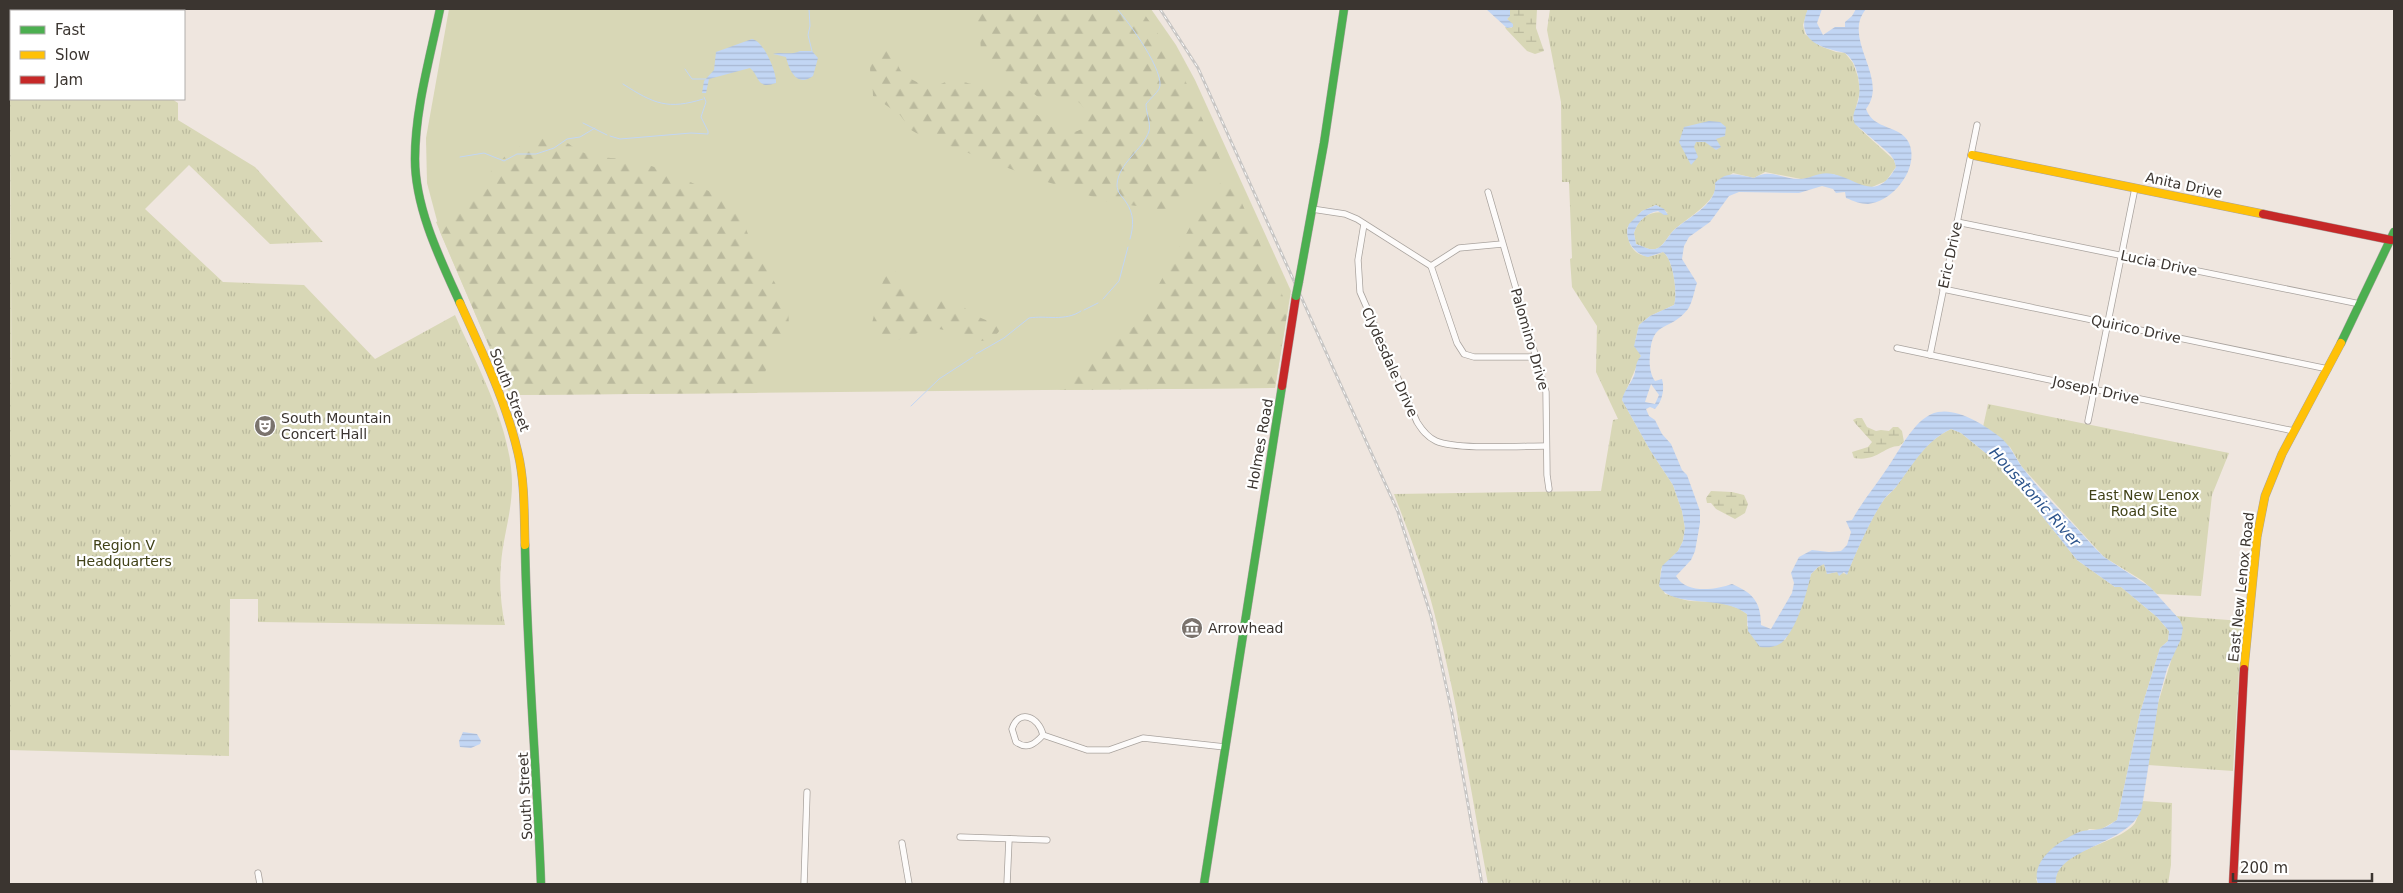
<svg xmlns="http://www.w3.org/2000/svg" width="2403" height="893" font-family="'DejaVu Sans',sans-serif">
<defs>
<pattern id="forest-firs" width="22" height="20" patternUnits="userSpaceOnUse" patternTransform="scale(1.25)"><rect width="22" height="20" fill="#d8d7b6"/><path d="M5 1l3.5 6h-7zM16 11l3.5 6h-7z" fill="#bab99d"/></pattern>
<pattern id="wetland-marsh" width="20" height="14" patternUnits="userSpaceOnUse" patternTransform="scale(1.25)"><rect width="20" height="14" fill="#d8d7b6"/><path d="M1 5h8M5 5V1M11 12h8M15 12V8" fill="none" stroke="#bab99d"/></pattern>
<pattern id="park-tufts" width="24" height="20" patternUnits="userSpaceOnUse" patternTransform="scale(1.25)"><rect width="24" height="20" fill="#d8d7b6"/><path d="M3 7l-1-3M5 7V3M7 7l1-3M15 17l-1-3M17 17v-4M19 17l1-3" fill="none" stroke="#bab99d"/></pattern>
<pattern id="water-rules" width="6" height="5" patternUnits="userSpaceOnUse" patternTransform="scale(1.25)"><rect width="6" height="5" fill="#c2d6f4"/><path d="M0 2.5h6" fill="none" stroke="#a8b8d2"/></pattern>
</defs>
<rect width="100%" height="100%" fill="#efe6df"/>
<path fill="#d8d7b6" d="M449,9H1151L1176,45L1195,80L1291,291L1275,388L510,395L440,232L427,183L426,138Z"/>
<g fill="url(#forest-firs)">
<path d="M59,9H179V11H62Z"/>
<path d="M966,9H1141L1177,62L1220,159L1179,197L1170,216L1137,206L1112,203L1032,177L918,134L911,130L900,115L873,96C873,73 863,68 880,47C902,47 893,59 901,71C906,78 920,83 928,88C937,88 945,80 954,80C964,81 974,86 984,86C989,86 994,85 999,86C1027,92 1053,152 1086,126C1089,119 1087,113 1083,107C1071,90 1054,102 1038,97L981,52L980,36L970,21Z"/>
<path d="M9,50L12,399H9Z"/>
<path d="M538,136C568,135 566,147 590,155C603,159 618,157 632,160C669,170 703,187 736,206L740,212L749,237L788,306L789,327L770,356L762,383L757,393L510,395L436,222L449,217L508,153Z"/>
<path d="M1222,183L1234,185L1288,308L1275,388L1059,390L1138,323L1203,203L1217,185Z"/>
<path d="M890,264L912,293L918,297L958,304L981,318L1000,326V330C984,354 959,331 939,329C918,328 902,345 878,340L871,327L887,265Z"/>
</g>
<g fill="url(#wetland-marsh)">
<path d="M1510,9H1537L1536,28L1544,51L1535,54L1527,51L1506,29L1505,27L1512,28L1507,19Z"/>
<path d="M1857,418H1862L1867,427L1876,431L1881,430L1889,431L1893,427H1898L1902,431L1904,442L1899,446C1884,446 1877,462 1854,458L1852,452L1868,447L1872,442L1855,423L1853,420Z"/>
<path d="M1711,491L1732,492L1744,495L1748,504L1745,513L1735,519L1716,509L1711,503H1707L1706,498Z"/>
</g>
<g fill="url(#park-tufts)">
<path d="M9,9H59L62,11H11V99H172L178,103V120L255,167L323,242L270,244L189,165L145,209L223,282L304,285L375,359L455,315C477,366 512,428 512,484C512,512 503,537 501,564C499,584 501,606 505,625L258,622V599H230L229,756L9,750V399H12Z"/>
<path d="M1550,9H1808L1803,25L1805,34L1820,46L1836,52L1845,53L1853,63L1858,77L1860,92L1853,119L1859,128L1894,160L1896,167L1886,181L1872,187H1864L1833,174L1801,179L1765,172L1754,178L1733,173L1715,185C1719,201 1684,220 1673,231C1669,235 1663,246 1658,248C1651,252 1643,246 1636,244L1634,233C1639,216 1652,210 1668,213L1656,205L1642,211L1627,228C1627,251 1642,263 1663,252C1673,258 1678,293 1674,305L1650,316L1639,325L1635,342L1641,356L1622,400L1650,450L1673,485L1682,511L1685,528L1683,541L1678,551L1661,569L1660,582L1665,594C1674,596 1682,600 1691,601C1711,602 1730,601 1747,614V626L1785,640L1799,613L1811,574L1818,567L1824,564L1827,574L1837,572L1847,574C1856,552 1871,517 1885,498C1889,494 1893,491 1896,487C1913,464 1924,442 1951,429L1961,433L2004,468L2077,560L2115,587H2121L2157,617L2169,631L2168,641L2160,648L2140,713L2117,820L2100,830L2089,829L2036,879L2038,884H1488C1471,793 1458,702 1434,612C1424,572 1409,533 1394,494L1601,491L1613,420L1618,419L1596,372L1597,326L1572,287L1570,259L1572,258L1569,182H1562L1561,102L1547,30Z"/>
<path d="M1988,404L2229,453L2212,495L2201,596L2157,594L2143,581L2104,557L2022,467L2010,447L1983,427Z"/>
<path d="M2176,616L2242,621L2233,771L2148,765L2158,703L2174,651L2180,620Z"/>
<path d="M2142,801L2172,803L2171,865L2168,884H2056C2052,850 2119,845 2135,823C2138,817 2140,807 2142,801Z"/>
</g>
<g fill="url(#water-rules)" fill-rule="evenodd">
<path d="M1486,9H1510V16L1507,19L1513,24V27L1507,28Z"/>
<path d="M1808,9H1822L1817,23L1823,35L1835,27H1845V22L1852,16L1856,9H1866C1841,39 1890,78 1866,109C1874,131 1900,124 1909,143C1920,168 1893,202 1868,204C1861,204 1853,201 1846,198L1845,192L1836,193L1833,189L1822,186L1799,193L1739,192L1729,196L1710,222L1689,237L1684,246L1682,259L1697,283C1694,291 1693,301 1688,309C1669,333 1652,319 1650,355C1649,364 1650,374 1655,381L1662,379C1665,389 1662,402 1655,409L1650,407L1646,409L1649,416L1655,420L1662,434L1671,444L1682,470L1687,475L1700,511V523L1695,551L1691,560L1676,576C1686,594 1715,590 1732,584C1753,593 1761,602 1761,625L1771,629L1792,593L1794,583L1791,573L1799,557L1812,550L1829,552L1841,551L1847,545L1851,532L1846,521L1852,520C1863,500 1878,483 1890,464C1901,448 1916,416 1938,412C1958,408 1985,425 2000,437C2010,445 2015,457 2022,467C2043,495 2070,520 2093,546L2104,557L2150,587L2180,620L2183,628L2181,639L2167,669L2159,698L2142,807C2133,845 2052,848 2056,884H2038C2030,861 2059,841 2077,833C2085,829 2092,831 2100,829C2106,828 2112,823 2117,820L2140,713L2160,648L2168,641L2169,631L2157,617L2121,587H2115L2077,560L2004,468L1961,433L1951,429C1924,442 1913,465 1896,487C1893,491 1888,494 1885,498C1871,518 1856,552 1847,575L1844,572L1839,576L1837,572L1827,574L1824,564L1818,567L1811,574C1807,592 1798,625 1785,639C1779,647 1769,648 1760,647L1748,631L1747,614C1722,594 1673,609 1659,586L1662,566L1678,551L1683,541L1685,528L1682,511L1673,485L1650,450L1622,400C1624,391 1629,386 1633,378C1637,371 1634,363 1641,356L1634,346L1639,325L1650,316L1674,305C1678,293 1673,258 1663,252L1648,257C1633,254 1623,238 1629,224L1642,211L1656,205L1664,209L1668,215H1664L1658,211C1646,213 1637,222 1634,233L1636,244C1643,246 1651,252 1658,248C1664,245 1669,235 1674,230C1688,217 1718,204 1715,183C1727,170 1740,175 1754,178C1769,168 1782,179 1799,179C1812,179 1818,171 1833,174C1860,180 1876,203 1896,167L1894,160L1890,154L1855,124C1850,114 1858,107 1859,97C1861,83 1857,61 1845,53C1820,48 1794,40 1808,9ZM1651,384L1659,395L1655,404L1645,402Z"/>
<path d="M752,39C764,41 777,73 776,83C756,90 760,76 750,68L709,79L706,93H702L704,81L714,70L716,52Z"/>
<path d="M800,51H812L818,58L813,76C797,88 789,70 786,57L773,54C782,51 788,56 800,51Z"/>
<path d="M1709,121L1720,122L1726,127L1725,136L1716,139L1721,147L1716,150L1705,142H1696L1694,147L1698,157L1691,165L1679,142L1684,127Z"/>
<path d="M463,732L477,734L481,741L480,744L471,748L460,747L459,741Z"/>
</g>
<g fill="none" stroke-linecap="round" stroke-linejoin="round">
<g stroke="#c2d6f4" stroke-width="1">
<path d="M809,9L810,26L808,35L812,51"/>
<path d="M1117,9C1128,21 1167,74 1159,89C1156,94 1150,99 1146,104C1146,113 1151,123 1149,131C1143,150 1118,163 1117,185C1117,193 1122,196 1126,202C1134,214 1134,225 1130,239"/>
<path d="M685,69L692,79H706"/>
<path d="M623,84C654,104 668,110 703,99"/>
<path d="M583,123L607,135"/>
<path d="M610,136L620,139L691,133L708,134V131L701,117L706,102L704,97"/>
<path d="M460,157L484,153L504,161L517,154H536L554,148L567,139L580,137L595,128"/>
<path d="M1103,299L1119,281L1128,247"/>
<path d="M1084,310L1098,303"/>
<path d="M976,354L1004,338L1029,318C1046,315 1065,322 1081,311"/>
<path d="M911,406L939,379L973,357"/>
</g>
<g stroke="#a9a39e" stroke-width="7">
<g id="street">
<path d="M1488,192L1546,392L1547,475L1549,489"/>
<path d="M1312,209L1345,214L1357,219L1431,266L1459,248L1502,244"/>
<path d="M1957,222L2360,304"/>
<path d="M1364,224L1358,260L1360,292L1417,422C1422,430 1427,437 1436,441C1456,450 1522,446 1546,446"/>
<path d="M1431,266L1457,343L1464,354L1474,357H1536"/>
<path d="M1943,289L2328,369"/>
<path d="M1897,348L2294,431"/>
<path d="M1930,355L1977,125"/>
<path d="M2088,421L2135,188"/>
<path d="M1043,735C1039,717 1019,708 1012,729L1016,742C1027,750 1035,744 1043,735L1087,750H1109L1143,738L1225,747"/>
<path d="M960,837L1047,840"/>
<path d="M902,843L909,884"/>
<path d="M258,873L260,884"/>
<path d="M804,884L807,792"/>
<path d="M1007,884L1009,839"/>
</g>
</g>
<g stroke="#a9a39e" stroke-width="9">
<g id="fast">
<path d="M440,9C430,58 415,109 415,159C415,208 440,259 460,303"/>
<path d="M1299,281L1324,143L1344,9"/>
<path d="M2341,343L2394,232"/>
<path d="M525,545C527,658 537,771 541,884"/>
<path d="M1204,884L1282,386"/>
</g>
</g>
<g stroke="#a9a39e" stroke-width="9">
<g id="slow">
<path d="M1972,155L2263,214"/>
<path d="M460,303C482,352 506,401 518,453C525,482 524,515 525,545"/>
<path d="M2244,669L2257,537L2265,496L2282,454L2341,343"/>
</g>
</g>
<g stroke="#a9a39e" stroke-width="9">
<g id="jam">
<path d="M2263,214L2391,240"/>
<path d="M1282,386L1296,296"/>
<path d="M2233,884L2244,669"/>
</g>
</g>
<use href="#street" stroke="#fdfbfa" stroke-width="5.5"/>
<use href="#fast" stroke="#4caf50" stroke-width="8"/>
<use href="#slow" stroke="#ffc107" stroke-width="8"/>
<use href="#jam" stroke="#c62828" stroke-width="8"/>
<g stroke="#c8c6c4" stroke-width="3">
<path id="rail" d="M1160,9L1198,68L1398,512L1431,616L1452,713L1482,884"/>
</g>
<use href="#rail" stroke="#fff" stroke-width="1" stroke-dasharray="4" stroke-linecap="butt"/>
<g stroke="#a9a39e" stroke-width="9" stroke-linecap="butt">
<path id="fast-bridge" d="M1296,296L1299,281"/>
</g>
<use href="#fast-bridge" stroke="#4caf50" stroke-width="8"/>
</g>
<defs>
<g id="theatre-disc" transform="scale(1.125)"><circle r="9.5" fill="#7a736d" stroke="#fff"/><path d="M-5-5.5Q0-4 5-5.5V0Q5 5 0 6Q-5 5-5 0ZM-3.3-2.5H-1v1.5H-3.3ZM1-2.5H3.3v1.5H1ZM-2.8 1Q0 5.5 2.8 1Z" fill="#fff"/></g>
<g id="museum-disc" transform="scale(1.125)"><circle r="9.5" fill="#7a736d" stroke="#fff"/><path d="M0-6L6-3V-2H-6V-3ZM-5-1h2V3h-2ZM-1-1h2V3h-2ZM3-1h2V3H3ZM-6 4H6V6H-6Z" fill="#fff"/></g>
</defs>
<g fill-rule="evenodd">
<use href="#theatre-disc" x="265" y="426"/>
<use href="#museum-disc" x="1192" y="628"/>
</g>
<g text-anchor="middle" stroke-width="4.5" stroke-linejoin="round" paint-order="stroke">
<g font-size="14" fill="#3b3530" stroke="#fff">
<text transform="translate(2184 185) rotate(12)" y="5">Anita Drive</text>
<text transform="translate(1950 255) rotate(-78)" y="5">Eric Drive</text>
<text transform="translate(2159 263) rotate(12)" y="5">Lucia Drive</text>
<text transform="translate(2136 329) rotate(12)" y="5">Quirico Drive</text>
<text transform="translate(1530 339) rotate(74)" y="5">Palomino Drive</text>
<text transform="translate(1390 362) rotate(66)" y="5">Clydesdale Drive</text>
<text transform="translate(510 390) rotate(69)" y="5">South Street</text>
<text transform="translate(2096 390) rotate(12)" y="5">Joseph Drive</text>
<text transform="translate(1260 444) rotate(-80)" y="5">Holmes Road</text>
<text transform="translate(2241 587) rotate(-84)" y="5">East New Lenox Road</text>
<text transform="translate(525 796) rotate(-93)" y="5">South Street</text>
</g>
<g font-size="14" fill="#3b3530" stroke="#fff" text-anchor="start">
<text x="281" y="423">South Mountain<tspan x="281" dy="16">Concert Hall</tspan></text>
<text x="1208" y="633">Arrowhead</text>
</g>
<g font-size="14" fill="#404117" stroke="#fff">
<text x="2144" y="500">East New Lenox<tspan x="2144" dy="16">Road Site</tspan></text>
<text x="124" y="550">Region V<tspan x="124" dy="16">Headquarters</tspan></text>
</g>
<g font-size="15" font-style="italic" fill="#2b538b" stroke="#fff">
<text transform="translate(2035 497) rotate(48)" y="5">Housatonic River</text>
</g>
</g>
<rect width="2403" height="893" fill="none" stroke="#3b3530" stroke-width="20"/>
<rect x="10" y="10" width="175" height="90" fill="#ffffff" stroke="#b1aeac"/>
<rect x="20" y="26" width="25" height="8" fill="#4caf50" stroke="#b1aeac"/>
<text x="55" y="35" font-size="15" fill="#3b3530">Fast</text>
<rect x="20" y="51" width="25" height="8" fill="#ffc107" stroke="#b1aeac"/>
<text x="55" y="60" font-size="15" fill="#3b3530">Slow</text>
<rect x="20" y="76" width="25" height="8" fill="#c62828" stroke="#b1aeac"/>
<text x="55" y="85" font-size="15" fill="#3b3530">Jam</text>
<path d="M2233 873v8h139v-8" fill="none" stroke="#3b3530" stroke-width="2.5"/>
<text x="2240" y="873" font-size="15" fill="#3b3530" stroke="#ffffff" stroke-width="4" paint-order="stroke">200 m</text>
</svg>
